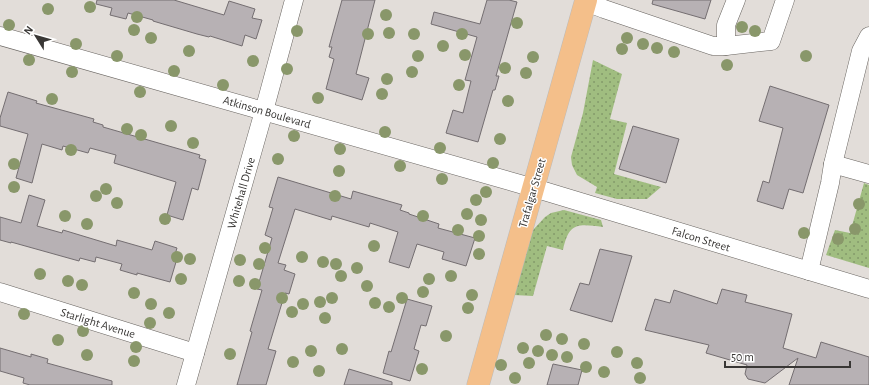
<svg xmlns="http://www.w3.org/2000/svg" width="869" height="385" font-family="'Alegreya Sans',sans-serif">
<defs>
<pattern id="grass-dots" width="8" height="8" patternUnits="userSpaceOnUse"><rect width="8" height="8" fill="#a0bd80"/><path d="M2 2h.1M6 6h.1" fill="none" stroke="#839a6a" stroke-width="1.8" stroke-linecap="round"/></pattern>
</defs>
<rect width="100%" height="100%" fill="#e2ddd9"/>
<g fill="url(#grass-dots)">
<path d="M593,60L622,74L610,119L627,123L614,174L661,187L647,199H617L595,193L597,187L577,175L572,165L571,157L583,113Z"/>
<path d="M864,183L869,185V268L826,255L835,230L850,233Z"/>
<path d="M564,210L601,220L603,227C578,224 569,222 563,250L547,246L533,296L514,295L533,230L545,217L551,213Z"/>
</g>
<g fill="#b7b1b4" stroke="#746e71">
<path d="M97,0H174L224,15L229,1L255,9L252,18L262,20L256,39L245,35L242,46L210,36L209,37L197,34L153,21V20L128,13L126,19L110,15L112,8L96,4Z"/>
<path d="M342,0H375L356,74L369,78L362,100L326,89L334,59L329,57L332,47H329Z"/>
<path d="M487,0H509L517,2L496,76H499L495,90H493L478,142L446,133L453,110L463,113L471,81L465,80L477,37L431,24L434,12L480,24Z"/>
<path d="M653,0H711L705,19L652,4Z"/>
<path d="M770,86L829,105L803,193L789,189L783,209L757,201L763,181L769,183L783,128L759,121Z"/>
<path d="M8,92L37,101L36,103L94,119L93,122L103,125V127L200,155L199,158L206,160L198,190L192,188L183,220L167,215L176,182L114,163L116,155L90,148L88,153L63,146L62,150L42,144L32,183L16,178L28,134L0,126V118Z"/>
<path d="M633,126L679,139L666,183L619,169Z"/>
<path d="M278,177L351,199L353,191L402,205L400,210L409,213V214L439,224L438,228L475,238L466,266L442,259L444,252L417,244L409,268L389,262L398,232L370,223L369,227L332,216L331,220L295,209L278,263L286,265L284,270L295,274L289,294L285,293L268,349L276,351L266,385H237L252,332L250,331L262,290L257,289L272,238L265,235L273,208L269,207Z"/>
<path d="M29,195L45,200L37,226L62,233L63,230L116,246L117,240L152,250L155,241L177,248L173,261L176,262L170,282L137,273V275L120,270L122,264L96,257L95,262L80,258L79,261L11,242V243L0,240V217L21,223Z"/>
<path d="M600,249L632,256L612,322L570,310L580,283L589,285Z"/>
<path d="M722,289L747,295L745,302L792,314L783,348L816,358L821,342L869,357V385H789L798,358L765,383L748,379L745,374L747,365L706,353L709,345L645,330L655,299L670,303L674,290L717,304Z"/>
<path d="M407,299L432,306L426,326L421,325L414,349L419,351L410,381L383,373L389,351L391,352Z"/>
<path d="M0,348L31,357V354L48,359L47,363L112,381V385H30L23,383L24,378L0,371Z"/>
<path d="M553,364L582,370L578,385H547Z"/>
<path d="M349,369L392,382V385H344Z"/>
</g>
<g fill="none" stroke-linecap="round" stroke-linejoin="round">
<g stroke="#686460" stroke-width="19">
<g id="minor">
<path d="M586,2L604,9L713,46H726L771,41L785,0"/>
<path d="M0,36L534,188L869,289"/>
<path d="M726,46V25L736,0"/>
<path d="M833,164L861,51L869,36"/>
<path d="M809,271L830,183L833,164L869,174"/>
<path d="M0,292L195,353"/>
<path d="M186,385L264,111L294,0"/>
</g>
</g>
<g stroke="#bcbbba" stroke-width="23">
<path id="major" d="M478,385L586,0"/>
</g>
<use href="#minor" stroke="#fff" stroke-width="18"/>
<use href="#major" stroke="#f4bf8a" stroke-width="22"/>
</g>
<g fill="#89976a">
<circle cx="90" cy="7" r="6"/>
<circle cx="48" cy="9" r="6"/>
<circle cx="386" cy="15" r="6"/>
<circle cx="137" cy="17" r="6"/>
<circle cx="517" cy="23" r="6"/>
<circle cx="9" cy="25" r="6"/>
<circle cx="742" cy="27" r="6"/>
<circle cx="134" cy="30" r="6"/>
<circle cx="297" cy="31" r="6"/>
<circle cx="755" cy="31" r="6"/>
<circle cx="389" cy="33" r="6"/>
<circle cx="368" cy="34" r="6"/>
<circle cx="414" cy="34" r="6"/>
<circle cx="462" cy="34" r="6"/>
<circle cx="151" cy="38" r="6"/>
<circle cx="627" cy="38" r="6"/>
<circle cx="76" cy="44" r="6"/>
<circle cx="643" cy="44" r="6"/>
<circle cx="443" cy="46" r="6"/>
<circle cx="657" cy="48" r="6"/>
<circle cx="622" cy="49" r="6"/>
<circle cx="189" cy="51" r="6"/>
<circle cx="674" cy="52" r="6"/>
<circle cx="465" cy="55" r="6"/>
<circle cx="117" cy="56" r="6"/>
<circle cx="418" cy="56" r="6"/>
<circle cx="806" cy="56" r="6"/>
<circle cx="533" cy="57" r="6"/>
<circle cx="29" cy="60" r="6"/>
<circle cx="253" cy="61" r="6"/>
<circle cx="727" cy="65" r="6"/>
<circle cx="505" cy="68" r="6"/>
<circle cx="287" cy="69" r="6"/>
<circle cx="174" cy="71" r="6"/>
<circle cx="72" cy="72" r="6"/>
<circle cx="412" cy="72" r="6"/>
<circle cx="526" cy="73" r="6"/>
<circle cx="387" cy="79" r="6"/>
<circle cx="223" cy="85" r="6"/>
<circle cx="459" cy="85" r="6"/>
<circle cx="140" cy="92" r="6"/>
<circle cx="382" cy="94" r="6"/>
<circle cx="318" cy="98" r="6"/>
<circle cx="52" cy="99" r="6"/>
<circle cx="508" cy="101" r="6"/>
<circle cx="171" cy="126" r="6"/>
<circle cx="127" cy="129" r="6"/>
<circle cx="385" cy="132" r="6"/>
<circle cx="141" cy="135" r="6"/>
<circle cx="294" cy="136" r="6"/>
<circle cx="500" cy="139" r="6"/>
<circle cx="193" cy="143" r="6"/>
<circle cx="440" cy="148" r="6"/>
<circle cx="340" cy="149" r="6"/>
<circle cx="71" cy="150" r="6"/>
<circle cx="278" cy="159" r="6"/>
<circle cx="493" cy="163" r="6"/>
<circle cx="14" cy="164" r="6"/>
<circle cx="400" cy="166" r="6"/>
<circle cx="339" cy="171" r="6"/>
<circle cx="442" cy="179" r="6"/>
<circle cx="14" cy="187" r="6"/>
<circle cx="106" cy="189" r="6"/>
<circle cx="486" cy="192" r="6"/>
<circle cx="96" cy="196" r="6"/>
<circle cx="335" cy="196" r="6"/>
<circle cx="476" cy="200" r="6"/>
<circle cx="117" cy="203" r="6"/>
<circle cx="859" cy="204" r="6"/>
<circle cx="467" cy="214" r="6"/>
<circle cx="65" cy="216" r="6"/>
<circle cx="423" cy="216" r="6"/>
<circle cx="165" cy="219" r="6"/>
<circle cx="481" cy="220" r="6"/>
<circle cx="87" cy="224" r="6"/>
<circle cx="855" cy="229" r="6"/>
<circle cx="458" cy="230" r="6"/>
<circle cx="804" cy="233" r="6"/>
<circle cx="479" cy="236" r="6"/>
<circle cx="838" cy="239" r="6"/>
<circle cx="374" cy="246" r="6"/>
<circle cx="265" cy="248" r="6"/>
<circle cx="479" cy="254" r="6"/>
<circle cx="177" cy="257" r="6"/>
<circle cx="302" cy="257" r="6"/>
<circle cx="190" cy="259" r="6"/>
<circle cx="240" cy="260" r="6"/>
<circle cx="323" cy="262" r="6"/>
<circle cx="259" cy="264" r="6"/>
<circle cx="336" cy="264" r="6"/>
<circle cx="357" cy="268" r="6"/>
<circle cx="40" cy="274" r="6"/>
<circle cx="341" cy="276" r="6"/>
<circle cx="451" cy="276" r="6"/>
<circle cx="181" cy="279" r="6"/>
<circle cx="429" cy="279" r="6"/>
<circle cx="68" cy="281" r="6"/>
<circle cx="239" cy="281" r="6"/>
<circle cx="255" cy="284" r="6"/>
<circle cx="82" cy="285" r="6"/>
<circle cx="367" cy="286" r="6"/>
<circle cx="423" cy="292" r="6"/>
<circle cx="134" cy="293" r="6"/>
<circle cx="472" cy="295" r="6"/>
<circle cx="282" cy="298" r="6"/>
<circle cx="332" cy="298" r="6"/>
<circle cx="402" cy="298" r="6"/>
<circle cx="320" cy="302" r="6"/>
<circle cx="375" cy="303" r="6"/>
<circle cx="151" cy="304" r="6"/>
<circle cx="303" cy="304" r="6"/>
<circle cx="389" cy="307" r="6"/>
<circle cx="468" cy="308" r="6"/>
<circle cx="292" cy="312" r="6"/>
<circle cx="169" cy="313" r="6"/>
<circle cx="24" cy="314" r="6"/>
<circle cx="325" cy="318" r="6"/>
<circle cx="150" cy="323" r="6"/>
<circle cx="83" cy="331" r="6"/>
<circle cx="546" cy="335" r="6"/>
<circle cx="446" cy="336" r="6"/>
<circle cx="562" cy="339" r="6"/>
<circle cx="58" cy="340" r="6"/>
<circle cx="584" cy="344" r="6"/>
<circle cx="136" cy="347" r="6"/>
<circle cx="523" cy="348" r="6"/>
<circle cx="342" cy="349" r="6"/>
<circle cx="311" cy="351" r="6"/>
<circle cx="538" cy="351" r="6"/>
<circle cx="617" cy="352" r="6"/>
<circle cx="230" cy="354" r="6"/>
<circle cx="87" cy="355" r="6"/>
<circle cx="552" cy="355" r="6"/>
<circle cx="567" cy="357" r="6"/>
<circle cx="134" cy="361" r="6"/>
<circle cx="293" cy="362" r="6"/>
<circle cx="529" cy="363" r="6"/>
<circle cx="637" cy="363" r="6"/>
<circle cx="501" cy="365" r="6"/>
<circle cx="586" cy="367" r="6"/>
<circle cx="422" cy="369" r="6"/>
<circle cx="319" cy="371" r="6"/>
<circle cx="604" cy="372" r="6"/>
<circle cx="515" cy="378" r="6"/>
<circle cx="640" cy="378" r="6"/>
</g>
<g text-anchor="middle" stroke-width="3" stroke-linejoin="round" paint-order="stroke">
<g font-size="12" fill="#393735" stroke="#fff">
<text transform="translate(267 112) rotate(16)" y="4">Atkinson Boulevard</text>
<text transform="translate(241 193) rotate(-74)" y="4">Whitehall Drive</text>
<text transform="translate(532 193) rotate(-74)" y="4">Trafalgar Street</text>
<text transform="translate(701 239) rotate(17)" y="4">Falcon Street</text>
<text transform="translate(98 323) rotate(17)" y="4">Starlight Avenue</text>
</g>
</g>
<g transform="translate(36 36) rotate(307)" stroke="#ffffff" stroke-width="3" paint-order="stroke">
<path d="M0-3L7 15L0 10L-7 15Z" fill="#393735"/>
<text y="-6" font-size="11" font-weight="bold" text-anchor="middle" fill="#393735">N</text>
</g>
<path d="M725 361v6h125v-6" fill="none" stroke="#393735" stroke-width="2"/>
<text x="731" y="361" font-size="12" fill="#393735" stroke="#ffffff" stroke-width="3" paint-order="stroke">50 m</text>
</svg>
